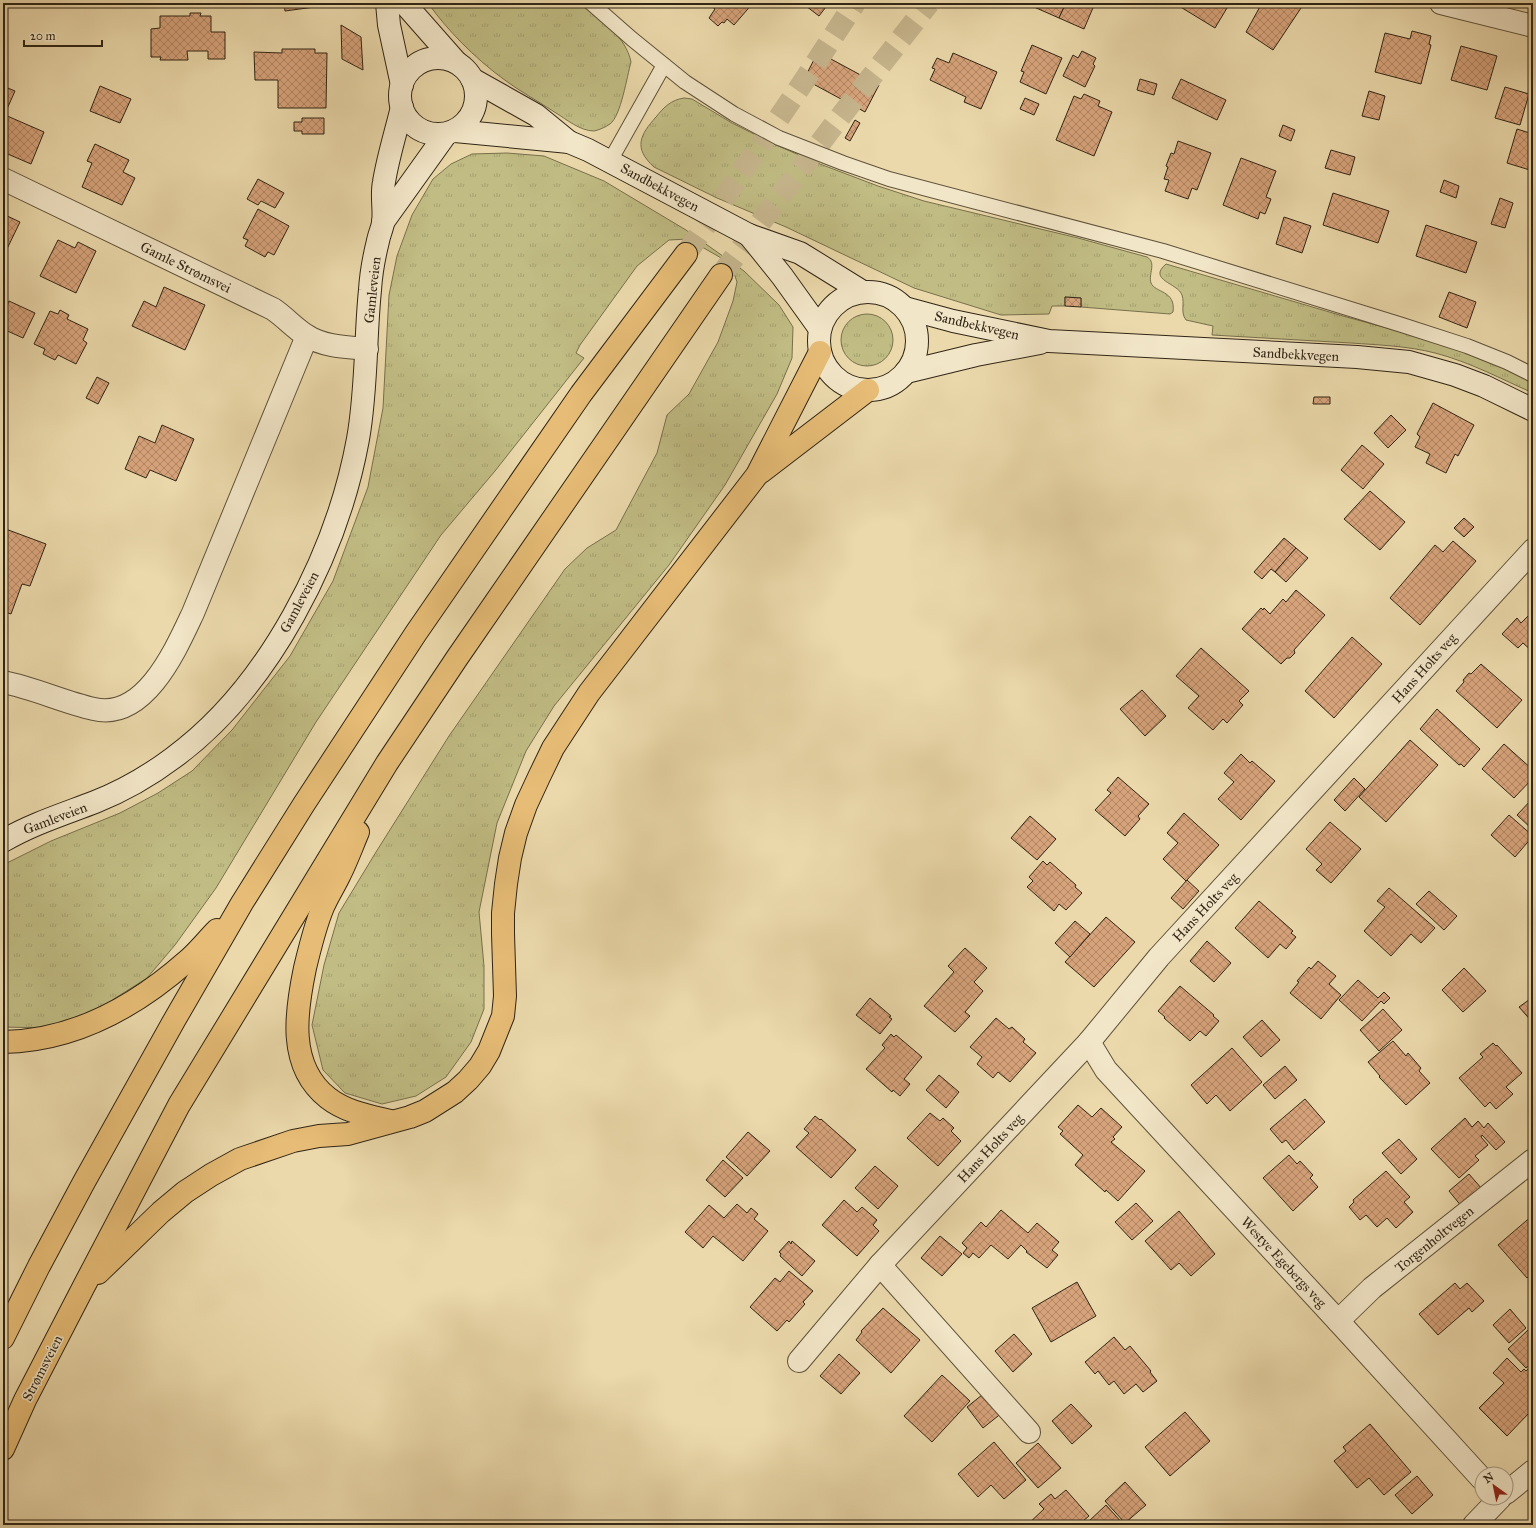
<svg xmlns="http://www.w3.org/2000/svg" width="1536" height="1528" font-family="'IM FELL Great Primer',serif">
<defs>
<pattern id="grass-tufts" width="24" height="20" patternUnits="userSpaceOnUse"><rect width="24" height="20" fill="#c0bc83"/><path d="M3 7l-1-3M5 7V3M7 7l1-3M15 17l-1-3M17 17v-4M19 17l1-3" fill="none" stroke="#a5a170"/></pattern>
<pattern id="building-cross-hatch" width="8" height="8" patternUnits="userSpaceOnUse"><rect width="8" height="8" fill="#d7a37b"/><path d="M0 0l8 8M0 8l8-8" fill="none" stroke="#af8564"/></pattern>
</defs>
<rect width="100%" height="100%" fill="#ebd9ab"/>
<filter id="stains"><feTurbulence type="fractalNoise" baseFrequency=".005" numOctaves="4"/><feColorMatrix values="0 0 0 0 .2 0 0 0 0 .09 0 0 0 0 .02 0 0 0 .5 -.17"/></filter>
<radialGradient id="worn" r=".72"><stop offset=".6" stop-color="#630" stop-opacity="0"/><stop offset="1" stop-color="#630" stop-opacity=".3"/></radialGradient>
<g fill="url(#grass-tufts)" stroke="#78704c">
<path d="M428,3H580C599,19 626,36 631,62C627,76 621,116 610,124C606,127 599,130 594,131C580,131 566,119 556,113C538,101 519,91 502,78C475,58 447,30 428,3Z"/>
<path d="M684,98L692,99L732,123L776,145L820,164L878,186L924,201L1078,238L1147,257C1157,263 1148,274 1151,283C1155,293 1176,290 1173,312L1170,314L1081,307V298L1065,297V306H1052L1049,314L1001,315L914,288L786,227L717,198L654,167C633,148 640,135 656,117C664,107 671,100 684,98Z"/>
<path d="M507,153L544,156L604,181L686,230L744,271L779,305L793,327L792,358L777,394L725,485L669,565L554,706L526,751L497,823L479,912L484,966V1009L471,1042L446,1077L416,1096L382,1104L345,1093L323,1070L312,1025L324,965L339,913L376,852L449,736L565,569L587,548L616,530L657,453L667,415L689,394L718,342L733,301L737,282L734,273L723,259L688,239L669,240L637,266L580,345L576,353L584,358L495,471L441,535L316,722L216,888L175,945L147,978L95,1011L47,1028L3,1027V865L51,841L120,813L158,793L192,771L232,730L290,656L333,581L368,487L383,408L389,295L397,256L412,215L433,179L451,164L472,154Z"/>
<path d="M1166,264L1343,316L1442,343L1495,364L1533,382V393C1501,379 1470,362 1435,353C1408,346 1379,345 1351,343C1305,340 1258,338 1212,335L1213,326L1186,320C1180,312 1185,304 1182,295C1178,283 1147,280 1166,264Z"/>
<circle cx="867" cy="340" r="26"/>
</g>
<g fill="url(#building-cross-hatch)" stroke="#302515">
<path d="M72,3H95L73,6Z"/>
<path d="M284,3H321L322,6L285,11Z"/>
<path d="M708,3H753L734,25L727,19L724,23L722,22L718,26L709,18L715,9Z"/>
<path d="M802,3H829L819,16Z"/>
<path d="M1036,3H1066L1059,18L1034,7Z"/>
<path d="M1066,3H1095L1084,29L1059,18Z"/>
<path d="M1174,3H1230L1215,28Z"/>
<path d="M1262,3H1299L1303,5L1273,50L1246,32Z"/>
<path d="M190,13H201L200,16H211V32H225V59H208V51H187L188,60H160L161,57H151V29L160,28V16H190Z"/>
<path d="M341,25L361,37L363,70L342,59Z"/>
<path d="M1412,31L1431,36L1429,44L1431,45L1421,84L1375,72L1385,33L1410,39Z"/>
<path d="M1032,45L1062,58L1046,94L1020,82L1024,72L1021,71Z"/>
<path d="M1461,46L1497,56L1487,90L1451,80Z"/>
<path d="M282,49H315V53H327L326,108H278V80H255L254,52L282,53Z"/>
<path d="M1082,51L1096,58L1093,64L1095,66L1085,87L1063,76L1073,55L1078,58Z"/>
<path d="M818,52L879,85L865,112L804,79Z"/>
<path d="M953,53L997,72L981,109L964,102L966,97L930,80L935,69L932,68L937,58L949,63Z"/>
<path d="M1140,79L1157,84L1154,95L1137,90Z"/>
<path d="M1181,79L1226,100L1217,120L1172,98Z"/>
<path d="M3,86L15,91L3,118Z"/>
<path d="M100,86L131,99L120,123L90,111Z"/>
<path d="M1505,87L1529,94L1520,125L1495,118Z"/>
<path d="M1369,91L1385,96L1379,120L1362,116Z"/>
<path d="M1084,94L1100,101L1098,106L1112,112L1094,156L1056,140L1074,96L1081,99Z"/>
<path d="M1025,98L1039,104L1034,115L1020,109Z"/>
<path d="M5,115L44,132L31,164L3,152V120Z"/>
<path d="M302,118H324V134H302V131H294V122H302Z"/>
<path d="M855,120L860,123L850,141L845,138Z"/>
<path d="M1283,125L1295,130L1291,141L1279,136Z"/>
<path d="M1517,129L1533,134V171L1507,163Z"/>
<path d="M1178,141L1211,153L1197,190L1192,188L1188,199L1165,191L1169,180L1164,179L1168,167L1166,166L1171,153L1174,154Z"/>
<path d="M95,144L129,160L123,172L135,178L122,205L82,187L92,163L87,161Z"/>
<path d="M1331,150L1355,157L1350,175L1325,168Z"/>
<path d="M1241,158L1276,171L1266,197L1271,199L1265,214L1260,212L1258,219L1223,205Z"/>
<path d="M258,179L284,193L275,208L261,201L258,205L247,199Z"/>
<path d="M1444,180L1459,186L1456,198L1440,192Z"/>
<path d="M1333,193L1389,211L1378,243L1323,225Z"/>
<path d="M1500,198L1513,203L1505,228L1491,224Z"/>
<path d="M258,209L289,226L274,255L268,252L265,257L245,246L248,240L243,238Z"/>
<path d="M3,214L20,222L5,253L3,252Z"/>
<path d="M1284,217L1311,226L1302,253L1276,244Z"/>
<path d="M1426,225L1477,242L1466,273L1416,256Z"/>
<path d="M58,240L75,248L78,242L96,251L76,293L40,276Z"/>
<path d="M164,287L205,305L185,350L132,326L144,301L156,307Z"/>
<path d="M1449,292L1476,302L1467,328L1439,317Z"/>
<path d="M1065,297L1081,298V307L1065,306Z"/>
<path d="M9,301L35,313L23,338L3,329V313Z"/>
<path d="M60,310L69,315L67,319L88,329L83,340L87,343L76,364L58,355L55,360L43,354L45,349L34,344L50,311L58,314Z"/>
<path d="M97,377L109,383L98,404L86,398Z"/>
<path d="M1314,397H1330V404H1313Z"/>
<path d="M1433,403L1474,425L1458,456L1455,454L1446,473L1426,463L1430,454L1415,447L1420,437L1417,434Z"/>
<path d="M1391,415L1406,430L1388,448L1374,433Z"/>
<path d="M162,425L194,439L176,481L150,470L146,478L125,469L139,436L155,443Z"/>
<path d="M1362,445L1384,464L1363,489L1341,470Z"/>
<path d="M1370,491L1405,522L1380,550L1344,519Z"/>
<path d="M1464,518L1474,527L1464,537L1454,528Z"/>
<path d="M3,528L46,544L30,586L22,584L11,614L3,611Z"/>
<path d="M1284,538L1296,548L1275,572L1271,569L1262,579L1254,572Z"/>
<path d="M1453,541L1476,561L1420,625L1390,598L1435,545L1443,552Z"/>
<path d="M1296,548L1308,558L1286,582L1275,572Z"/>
<path d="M1296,590L1325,615L1294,650L1295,653L1290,658H1287L1281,664L1242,629L1261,608L1263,610L1264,608L1270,614L1283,599L1286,602Z"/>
<path d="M1530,614L1533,617V652L1523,643L1518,648L1502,634L1517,618L1521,623Z"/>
<path d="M1352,637L1382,664L1334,718L1305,691Z"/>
<path d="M1201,648L1249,691L1239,701L1243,705L1227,723L1223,719L1213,730L1188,708L1199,696L1176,676Z"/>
<path d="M1481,664L1522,700L1497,728L1456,691L1464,682L1463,680L1469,673L1471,674Z"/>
<path d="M1142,690L1166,716L1145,736L1120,709Z"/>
<path d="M1437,709L1480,749L1464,767L1461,764L1459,765L1420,729Z"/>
<path d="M1410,740L1438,765L1386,822L1359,797Z"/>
<path d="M1504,744L1533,770V778L1514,798L1482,769Z"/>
<path d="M1241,754L1250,763L1252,761L1275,781L1241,820L1218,799L1234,782L1224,773Z"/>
<path d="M1118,777L1149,804L1138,816L1140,819L1125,836L1095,810L1111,793L1107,790Z"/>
<path d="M1354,778L1365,789L1345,811L1334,800Z"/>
<path d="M1533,798V830L1517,815Z"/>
<path d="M1184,813L1219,845L1186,881L1163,859L1178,843L1167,833Z"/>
<path d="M1509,815L1533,836L1515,857L1491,835Z"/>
<path d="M1030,816L1056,839L1037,860L1011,838Z"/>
<path d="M1330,822L1361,849L1331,883L1316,870L1322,864L1306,849Z"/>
<path d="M1043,861L1047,865L1050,862L1076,885L1075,887L1082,893L1066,910L1059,904L1054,911L1027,887L1033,881L1029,877Z"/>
<path d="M1187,880L1199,891L1183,909L1171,898Z"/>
<path d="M1389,888L1435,928L1421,943L1411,934L1391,956L1364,931L1385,907L1377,901Z"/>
<path d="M1429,891L1457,916L1444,930L1416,904Z"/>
<path d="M1259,901L1293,931L1291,933L1296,937L1286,949L1280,944L1268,958L1235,928Z"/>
<path d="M1106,917L1135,942L1094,987L1065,962Z"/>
<path d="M1075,921L1090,934L1070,957L1055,943Z"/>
<path d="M1207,941L1231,963L1214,982L1190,961Z"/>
<path d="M965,948L987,968L974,982L983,991L965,1012L970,1016L955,1032L924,1006L954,972L948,966Z"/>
<path d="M1318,961L1336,976L1329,984L1341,995L1321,1019L1290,993L1299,982L1297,981L1309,967L1311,969Z"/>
<path d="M1464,968L1486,991L1463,1012L1442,990Z"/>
<path d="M1358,980L1378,998L1384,992L1390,998L1384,1004L1381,1001L1362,1021L1339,1000Z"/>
<path d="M1180,986L1214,1015L1213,1016L1219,1021L1206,1036L1200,1031L1190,1041L1164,1018L1165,1017L1158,1011Z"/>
<path d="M1533,997V1023L1519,1007Z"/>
<path d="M870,998L891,1016L889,1017L892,1019L880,1034L856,1015Z"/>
<path d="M1383,1009L1402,1030L1379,1051L1360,1030Z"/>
<path d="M996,1018L1009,1029L1012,1027L1025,1039L1023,1042L1036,1053L1010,1082L998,1072L993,1078L977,1064L982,1057L970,1047Z"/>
<path d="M1262,1020L1280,1040L1261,1057L1243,1037Z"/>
<path d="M891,1034L894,1037L896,1035L922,1057L904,1079L910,1084L900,1096L893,1090L892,1092L866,1069L885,1048L882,1045Z"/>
<path d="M1393,1041L1406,1056L1408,1053L1421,1068L1419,1071L1430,1083L1406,1105L1379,1077L1380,1076L1368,1062Z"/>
<path d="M1493,1043L1496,1046L1497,1045L1522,1073L1506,1087L1513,1094L1496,1109L1490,1102L1485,1107L1459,1078L1483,1057L1480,1054Z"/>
<path d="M1232,1048L1262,1082L1230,1111L1216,1095L1207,1104L1191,1085Z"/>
<path d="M1285,1066L1297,1080L1275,1099L1263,1085Z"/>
<path d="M939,1075L959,1092L946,1108L926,1090Z"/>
<path d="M1305,1099L1325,1122L1294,1150L1286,1140L1282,1143L1270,1129Z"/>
<path d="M1078,1105L1092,1117L1101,1108L1122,1127L1113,1137L1115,1139L1111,1142L1145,1171L1118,1201L1106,1190L1105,1192L1075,1165L1083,1155L1060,1134L1063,1131L1058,1127Z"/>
<path d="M930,1113L940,1121L943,1118L954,1128L951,1131L961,1141L938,1166L907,1138Z"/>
<path d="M815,1116L820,1120L821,1119L856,1150L831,1178L796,1147L809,1133L804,1129Z"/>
<path d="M1465,1118L1472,1127L1478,1121L1484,1128L1488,1123L1505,1142L1496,1150L1482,1135L1481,1137L1488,1145L1475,1156L1479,1160L1459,1178L1431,1149Z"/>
<path d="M748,1132L770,1151L747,1176L726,1157Z"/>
<path d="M1399,1139L1417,1159L1401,1174L1382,1153Z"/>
<path d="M1289,1155L1297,1164L1300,1161L1313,1175L1310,1178L1318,1187L1293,1211L1263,1178Z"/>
<path d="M723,1160L743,1178L725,1197L706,1180Z"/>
<path d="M875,1166L898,1186L878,1209L855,1188Z"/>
<path d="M1386,1171L1410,1197L1404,1202L1413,1212L1396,1228L1387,1218L1377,1227L1366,1215L1360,1220L1349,1207L1354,1202L1353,1200Z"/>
<path d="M1469,1174L1482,1189L1462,1207L1449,1191Z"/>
<path d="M844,1200L857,1212L862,1207L877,1220L873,1225L879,1231L857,1256L822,1225Z"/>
<path d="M1136,1203L1153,1221L1132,1240L1115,1222Z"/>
<path d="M737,1204L747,1213L751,1208L758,1214L754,1219L768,1231L743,1261L713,1236L703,1248L685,1232L709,1205L724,1218Z"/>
<path d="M1001,1210L1028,1233L1037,1223L1059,1242L1052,1250L1058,1255L1047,1268L1026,1252L1027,1251L1021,1245L1008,1259L991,1245L979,1258L973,1253L969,1258L963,1253L967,1248L962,1243L981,1222L986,1227Z"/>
<path d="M1179,1211L1215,1254L1191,1276L1179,1263L1171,1270L1145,1241Z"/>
<path d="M1533,1215V1273L1527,1278L1498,1245Z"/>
<path d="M940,1236L962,1254L942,1276L921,1258Z"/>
<path d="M789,1241L791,1244L792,1241L815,1261L802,1276L780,1256L781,1254L779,1252Z"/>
<path d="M789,1271L813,1291L803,1302L805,1304L789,1322L787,1320L777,1331L750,1307L775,1278L780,1282Z"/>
<path d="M1077,1282L1096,1316L1051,1342L1032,1308Z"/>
<path d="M1455,1283L1460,1289L1467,1283L1484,1301L1472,1312L1469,1308L1438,1335L1419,1314Z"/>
<path d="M883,1308L920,1340L891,1373L856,1340L862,1332L861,1331Z"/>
<path d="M1510,1309L1526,1328L1509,1343L1493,1325Z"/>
<path d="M1528,1330L1533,1335V1362L1526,1368L1508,1349Z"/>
<path d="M1014,1334L1032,1354L1013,1372L995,1351Z"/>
<path d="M1114,1337L1125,1350L1130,1346L1151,1371L1150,1372L1157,1381L1143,1392L1136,1384L1124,1394L1114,1381L1109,1385L1098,1371L1095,1374L1085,1362Z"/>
<path d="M839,1354L860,1373L841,1394L820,1376Z"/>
<path d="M1507,1358L1521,1372L1524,1369L1526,1371L1530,1367L1533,1370V1415L1530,1412L1507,1436L1479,1408L1504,1383L1493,1373Z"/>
<path d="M942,1375L970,1401L932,1442L904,1416Z"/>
<path d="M987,1391L1003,1412L983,1428L967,1407Z"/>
<path d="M1071,1404L1092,1426L1072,1444L1052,1421Z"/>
<path d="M1185,1412L1210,1441L1170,1476L1145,1447Z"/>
<path d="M1370,1424L1411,1472L1384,1495L1369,1478L1357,1488L1334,1461L1346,1451L1343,1447Z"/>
<path d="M994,1442L1026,1480L1004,1499L991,1485L978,1497L958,1474Z"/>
<path d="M1038,1443L1061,1468L1038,1488L1016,1463Z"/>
<path d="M1417,1476L1433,1495L1412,1514L1395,1495Z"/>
<path d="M1125,1482L1146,1505L1125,1523L1105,1501Z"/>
<path d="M1066,1490L1089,1516L1083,1521L1087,1525H1027L1044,1509L1039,1504L1051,1494L1055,1499Z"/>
<path d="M1106,1505L1124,1525H1091L1088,1522Z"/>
</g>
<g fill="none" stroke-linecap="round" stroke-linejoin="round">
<g stroke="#c6b58d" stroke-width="22" stroke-dasharray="22 11" stroke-linecap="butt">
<path d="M686,254L802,84L855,3"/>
<path d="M721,275L830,130L929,3"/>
</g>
<g stroke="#5f523a" stroke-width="16">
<g id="lane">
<path d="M591,3L632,39L685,82L734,114L779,138L843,163L889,179L1163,251L1402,325L1467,346L1507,362L1533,375"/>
<path d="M610,161L664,65"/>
</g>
</g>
<g stroke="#5f523a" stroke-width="24">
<g id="street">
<path d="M1441,3L1533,26"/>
<path d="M3,179L273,309C285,317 294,328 307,336C325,347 347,347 367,349"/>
<path d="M3,682C34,688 63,702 94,709C145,721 176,649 193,613L307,336"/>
<path d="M1089,1042L1106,1070L1338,1321L1482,1479"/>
<path d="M1338,1321L1372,1288L1533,1160"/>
<path d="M799,1361L880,1265"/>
<path d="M1029,1432L880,1265L1089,1042L1159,957L1533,550"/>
<path d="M1506,1493L1533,1471"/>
<path d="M1474,1525L1500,1498"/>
</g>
</g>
<g stroke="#302515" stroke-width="24">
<g id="secondary">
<path d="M387,3L389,25L402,85"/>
<path d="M404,3L456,62"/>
<circle cx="438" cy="96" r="38"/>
<path d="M472,79L536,115L569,142L588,150L749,235L800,253L863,292"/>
<path d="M455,131L569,142"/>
<path d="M383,222L446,134"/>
<path d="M749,235L782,276L820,329"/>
<circle cx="868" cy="341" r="49"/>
<path d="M905,308L953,321L1049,341L1357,357L1409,362L1455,375L1484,386L1533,410"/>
<path d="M906,372L976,355L1040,343"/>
<path d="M3,841C32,824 64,814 95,802C123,791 149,776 173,758C269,688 337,554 358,439C367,389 365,339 370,290C371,273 374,257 378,241C379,235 382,229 383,223C385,210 381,196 384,182C388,157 396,132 402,107"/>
</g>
</g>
<g stroke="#302515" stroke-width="24">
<g id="highway">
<path d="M761,472L868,390"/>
<path d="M358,832C352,846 347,860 340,874C335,885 328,895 323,907C315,926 310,947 305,968C296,1011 287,1066 328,1098C346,1112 369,1116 390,1121"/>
<path d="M3,1042C74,1041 135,1007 187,961C198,952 207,940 217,930"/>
<path d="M98,1273L161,1212L185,1192L211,1175L240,1159L293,1141L319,1136L348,1134L410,1117L425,1111L455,1092L468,1080L480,1066L489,1051L503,1016L505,996L503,934V913L506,884L510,858L516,833L526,805L539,777L553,748L589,693L757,475L820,352"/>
<path d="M3,1338L39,1266L84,1182L175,1019L242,903L304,804L416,633L581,394L686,254"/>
<path d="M3,1449L25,1400L83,1288L179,1105L387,763L457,658L721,275"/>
</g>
</g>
<use href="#lane" stroke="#f2e6c8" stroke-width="14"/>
<use href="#street" stroke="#f2e6c8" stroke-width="22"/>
<use href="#secondary" stroke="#f2e6c8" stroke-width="22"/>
<use href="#highway" stroke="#e6bc76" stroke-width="22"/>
</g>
<g text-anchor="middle" stroke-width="3" stroke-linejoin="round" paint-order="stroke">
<g font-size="14" fill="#302515" stroke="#f2e6c8">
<text transform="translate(660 187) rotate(28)" y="5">Sandbekkvegen</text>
<text transform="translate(186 267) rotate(26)" y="5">Gamle Strømsvei</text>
<text transform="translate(372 290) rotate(-84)" y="5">Gamleveien</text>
<text transform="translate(977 325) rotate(13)" y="5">Sandbekkvegen</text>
<text transform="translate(1296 354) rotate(3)" y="5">Sandbekkvegen</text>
<text transform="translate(299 602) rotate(-62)" y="5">Gamleveien</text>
<text transform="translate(1424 668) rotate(-48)" y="5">Hans Holts veg</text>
<text transform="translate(55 818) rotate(-21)" y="5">Gamleveien</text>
<text transform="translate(1205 907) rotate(-47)" y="5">Hans Holts veg</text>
<text transform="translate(990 1148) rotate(-47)" y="5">Hans Holts veg</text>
<text transform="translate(1434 1239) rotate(-39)" y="5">Torgenholtvegen</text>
<text transform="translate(1284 1262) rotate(47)" y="5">Westye Egebergs veg</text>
<text transform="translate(42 1368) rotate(-63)" y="5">Strømsveien</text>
</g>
</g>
<rect width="1536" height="1528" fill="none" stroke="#ebd9ab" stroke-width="16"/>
<rect x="4" y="4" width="1528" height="1520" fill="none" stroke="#302515" stroke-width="2"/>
<rect x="8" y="8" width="1520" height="1512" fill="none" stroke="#302515"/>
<g transform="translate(1494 1486) rotate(327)"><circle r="19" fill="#f2e6c8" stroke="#a49980"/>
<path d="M0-3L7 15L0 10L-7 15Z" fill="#8f2418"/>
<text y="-6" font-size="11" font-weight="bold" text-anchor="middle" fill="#302515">N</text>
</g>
<path d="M24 40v6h78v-6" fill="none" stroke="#302515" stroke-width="2"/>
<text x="30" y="40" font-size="12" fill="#302515" stroke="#f2e6c8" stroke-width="3" paint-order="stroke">20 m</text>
<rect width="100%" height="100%" filter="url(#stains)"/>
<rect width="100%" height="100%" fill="url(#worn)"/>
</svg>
